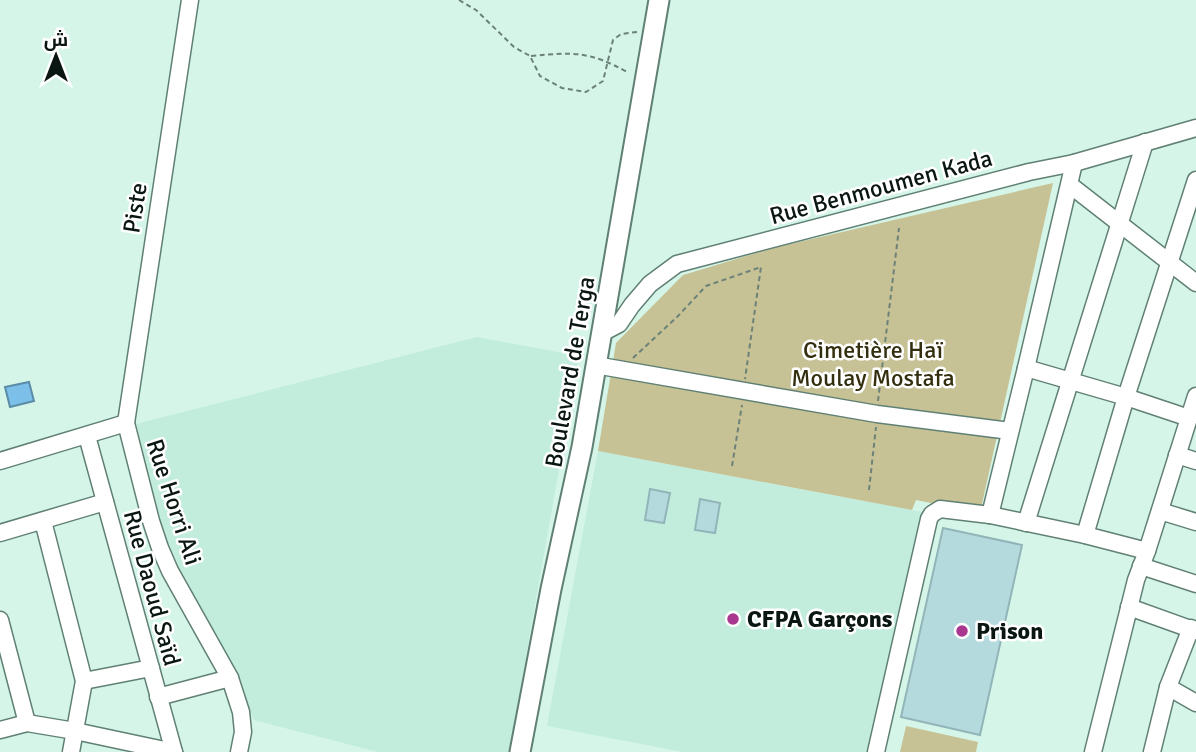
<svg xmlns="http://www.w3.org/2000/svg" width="1196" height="752" font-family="Signika,Cairo,sans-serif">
<rect width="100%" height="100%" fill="#d4f5e8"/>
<g fill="#c2eddc">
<path d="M477,337L579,356L509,752H378L254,720L164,547L136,424Z"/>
<path d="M598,451L922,512L869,752H683L547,726Z"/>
</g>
<g fill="#c6c295">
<path d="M1053,183L980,513L916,500L912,510L598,451L616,343L683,275L773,248Z"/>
<path d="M906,726L978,742L976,752H900Z"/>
</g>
<path fill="#7cbfe9" stroke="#5a8ca8" stroke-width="2" d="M29,382L34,401L10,407L5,387Z"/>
<g fill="#b5dade" stroke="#91b5b9" stroke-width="2">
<path d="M650,489L670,493L664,523L645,520Z"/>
<path d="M700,499L720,503L715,533L695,530Z"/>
<path d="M943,528L1022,545L980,735L901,717Z"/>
</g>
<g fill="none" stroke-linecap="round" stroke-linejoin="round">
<g stroke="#618074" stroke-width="19">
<g id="minor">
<path d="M1070,185L1196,283"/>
<path d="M602,333L619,324L632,305L650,284L677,264L1029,172L1074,163L1196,128"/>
<path d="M595,365L877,414L1010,431"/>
<path d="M1026,368L1126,397L1189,418"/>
<path d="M126,423L190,0"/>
<path d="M87,436L174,752"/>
<path d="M1177,455L1196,461"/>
<path d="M0,461L126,423L151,521L160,548L170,571L230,678L241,712L243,732L239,752"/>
<path d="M1160,511L1196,522"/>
<path d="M990,515L1026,368L1074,163"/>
<path d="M43,521L84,681L71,752"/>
<path d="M1026,523L1145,142"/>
<path d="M0,533L105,502"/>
<path d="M1085,535L1126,397L1196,180"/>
<path d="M1147,551L1196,396"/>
<path d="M1141,566L1196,584"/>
<path d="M1129,607L1196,631"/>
<path d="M0,620L27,723"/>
<path d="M84,681L151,668"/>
<path d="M1168,687L1196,703"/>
<path d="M158,697L230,678"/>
<path d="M0,730L27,723L75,731L174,752"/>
<path d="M876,752L929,519L932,514L940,509L990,515L1085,535L1147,551L1136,580L1093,752"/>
<path d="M1152,752L1168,687L1191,628"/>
</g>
</g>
<g stroke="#618074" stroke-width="23">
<path id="major" d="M520,752L551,589L582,447L659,0"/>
</g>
<g stroke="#6c8279" stroke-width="2" stroke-dasharray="5 3.5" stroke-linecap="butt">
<path d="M459,0L476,10L514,47L530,56L540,76L562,88L586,92L603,81L613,40L621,34L637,32"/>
<path d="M531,56C575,52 589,51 629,73"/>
<path d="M633,358L678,316L706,286L761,267L745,379"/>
<path d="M878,401L899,228"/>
<path d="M732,466L742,405"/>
<path d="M869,490L876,427"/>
</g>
<use href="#minor" stroke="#fff" stroke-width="16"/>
<use href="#major" stroke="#fff" stroke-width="19"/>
</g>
<g fill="#a9368f" stroke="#fff" stroke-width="2.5">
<circle cx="733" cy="619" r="7"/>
<circle cx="962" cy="631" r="7"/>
</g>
<g text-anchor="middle" stroke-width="5" stroke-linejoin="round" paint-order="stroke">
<g font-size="24" fill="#0a1611" stroke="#fff">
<text transform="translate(881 187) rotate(-15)" y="8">Rue Benmoumen Kada</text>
<text transform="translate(135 208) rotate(-81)" y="8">Piste</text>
<text transform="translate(570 372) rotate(-80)" y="8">Boulevard de Terga</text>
<text transform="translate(174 502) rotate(72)" y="8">Rue Horri Ali</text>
<text transform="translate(152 588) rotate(75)" y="8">Rue Daoud Saïd</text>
</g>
<g font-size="24" fill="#322e0e" stroke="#fff">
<text x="873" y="358">Cimetière Haï<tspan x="873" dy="28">Moulay Mostafa</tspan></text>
</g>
<g font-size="24" font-weight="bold" fill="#0a1611" stroke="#fff" text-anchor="start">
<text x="747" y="627">CFPA Garçons</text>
<text x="976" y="639">Prison</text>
</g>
</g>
<g transform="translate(56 56)" stroke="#ffffff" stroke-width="5" paint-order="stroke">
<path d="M0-5L12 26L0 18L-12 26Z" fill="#0a1611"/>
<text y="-10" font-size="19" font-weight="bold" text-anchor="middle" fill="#0a1611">ش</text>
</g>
</svg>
